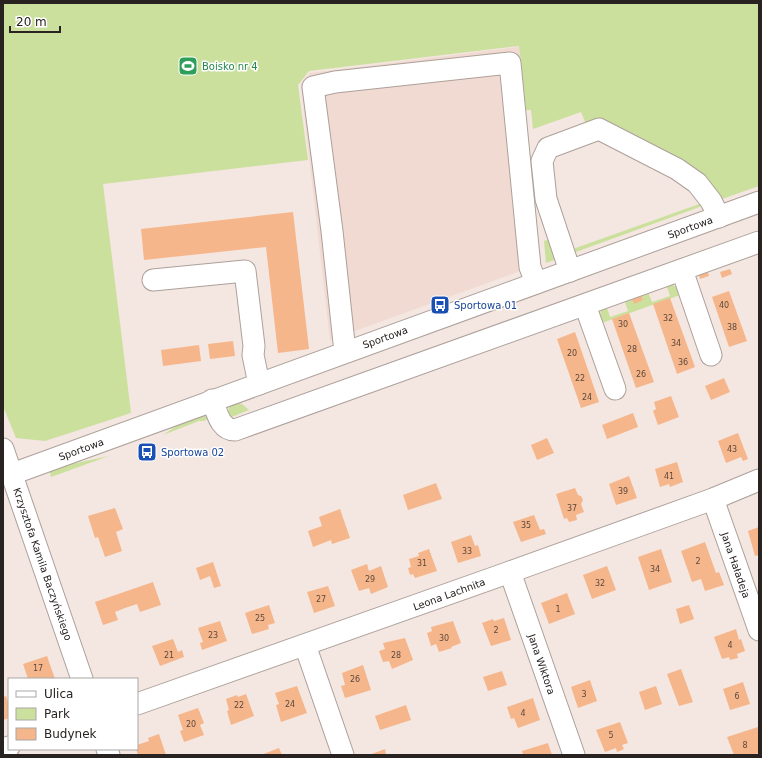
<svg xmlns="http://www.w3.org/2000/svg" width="762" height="758" font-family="'DejaVu Sans',sans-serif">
<rect width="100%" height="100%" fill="#f4e6e0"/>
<path fill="#f0dad1" d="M519,47L540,264L330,340L301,86L303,81L310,73Z"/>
<g fill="#cbe09d">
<path d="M3,3H759V186L719,200L586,124L581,112L533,129L531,110H526L519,46L309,71L298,85L308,160L103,184L131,413L45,441L16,438L3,406Z"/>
<path d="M705,202V205L573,253L570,250Z"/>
<path d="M552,238L557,259L546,263L544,241Z"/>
<path d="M670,282L683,294L599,324L601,307L606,305L610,317L628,311L624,299L631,296L634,303L643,300L641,293L647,290L652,302L670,296L666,284Z"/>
<path d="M236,403L242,404L249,410L229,418C227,410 228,406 236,403Z"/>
<path d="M202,415L209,418L204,421H199L163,435L182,422Z"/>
<path d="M109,456L51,477L49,469L53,468Z"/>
</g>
<g fill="#f6b68b">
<path d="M293,212L309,349L278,353L266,247L144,260L141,229Z"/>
<path d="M707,269L709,276L700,279L698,272Z"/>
<path d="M730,269L732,274L722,278L720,272Z"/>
<path d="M729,291L747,341L729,347L712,297Z"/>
<path d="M641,293L643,300L634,304L631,296Z"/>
<path d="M670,298L695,367L677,374L653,304Z"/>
<path d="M629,313L654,382L636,388L612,319Z"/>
<path d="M575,332L599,402L581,408L557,339Z"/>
<path d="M233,341L235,356L210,359L208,344Z"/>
<path d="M199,345L201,361L163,366L161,350Z"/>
<path d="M724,378L730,392L711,400L705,386Z"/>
<path d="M671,396L679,417L658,425L653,411L656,409L654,402Z"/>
<path d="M633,413L638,427L607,439L602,425Z"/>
<path d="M738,433L748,459L743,461L741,457L726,463L718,441Z"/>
<path d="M547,438L554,453L537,460L531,445Z"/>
<path d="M677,462L683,482L670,487L669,484L660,487L655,469Z"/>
<path d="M629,476L637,498L616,505L609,484Z"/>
<path d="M436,483L442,499L408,510L403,495Z"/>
<path d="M575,488L578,495L581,496L583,500L581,504L584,512L576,515L577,520L569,522L567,518L564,519L556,494Z"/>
<path d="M115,508L123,529L116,532L122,551L105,557L98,537L95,538L88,516Z"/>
<path d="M340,509L350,538L332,544L331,540L313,547L308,531L322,526L319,517Z"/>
<path d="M534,515L540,530L544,529L546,534L521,542L513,522Z"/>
<path d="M759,527V555L755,556L748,531Z"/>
<path d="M471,535L475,546L478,545L481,556L458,563L451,542Z"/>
<path d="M705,542L716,573L719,572L724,585L705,591L701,579L692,582L681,551Z"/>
<path d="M429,549L437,571L415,578L413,574L410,575L408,568L411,567L409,559L419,556L418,553Z"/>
<path d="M661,549L672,582L649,590L638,557Z"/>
<path d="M213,562L221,586L214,588L210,576L200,580L196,568Z"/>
<path d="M367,564L369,571L381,566L388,587L371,594L369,588L359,591L351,570Z"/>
<path d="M607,566L616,590L592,599L583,575Z"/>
<path d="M153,582L161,605L140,612L137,604L125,608L115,612L118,620L103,625L95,602Z"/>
<path d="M328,586L335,606L314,613L307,592Z"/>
<path d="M567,593L575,614L549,624L541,603Z"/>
<path d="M269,605L275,623L268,625L269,629L252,634L245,613Z"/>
<path d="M689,605L694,619L680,624L676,609Z"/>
<path d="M504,618L511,640L491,646L482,623L493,619L494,621Z"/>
<path d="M220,621L227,641L202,650L200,643L203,642L198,628Z"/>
<path d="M453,621L461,643L451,647L452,648L439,652L436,644L431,646L427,633L432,631L431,627Z"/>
<path d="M736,629L739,640L741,639L745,651L737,654L738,658L730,660L729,657L722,659L714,637Z"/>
<path d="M405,638L413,660L392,669L389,661L383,662L379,651L385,649L383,643Z"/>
<path d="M173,639L178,652L182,650L184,657L160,666L152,646Z"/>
<path d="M47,656L55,679H28L23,664Z"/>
<path d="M363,665L371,690L345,698L341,686L345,685L342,673Z"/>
<path d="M681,669L693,702L679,706L667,674Z"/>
<path d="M502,671L507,685L488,691L483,677Z"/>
<path d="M590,680L597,701L578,708L571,687Z"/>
<path d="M743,682L750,704L730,710L723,689Z"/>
<path d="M297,686L307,713L281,722L276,705L279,704L275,693Z"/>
<path d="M656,686L662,704L645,710L639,692Z"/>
<path d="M246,694L254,716L231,725L227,711L229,710L226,699L237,695L238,697Z"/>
<path d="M6,696L9,705V718L3,720V697Z"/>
<path d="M533,698L540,720L518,728L514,718L511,719L507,707Z"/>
<path d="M406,705L411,720L380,730L375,716Z"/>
<path d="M198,708L204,723L200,725L204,735L184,742L180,731L183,730L178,715Z"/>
<path d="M620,722L628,743L622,745L624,749L617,752L616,748L605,752L596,730Z"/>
<path d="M758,727L759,731V753L753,755H734L727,737Z"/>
<path d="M159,734L166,755H138L136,749L137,745L149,741L148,738Z"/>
<path d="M548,743L552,755H523L522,751Z"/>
<path d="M279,748L282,755H261Z"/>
<path d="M385,749L386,755H369Z"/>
</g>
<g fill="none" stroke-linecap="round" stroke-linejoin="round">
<g stroke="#ada09a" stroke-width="23">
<g id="minor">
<path d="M682,270L711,355"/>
<path d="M570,271L546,199L542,161L548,148L599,129L677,169L697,183L711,201L719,217"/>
<path d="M153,280L245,271L254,346L253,355L259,384"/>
<path d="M585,305L615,389"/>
<path d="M345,352L332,231L313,87L335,82L510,63L530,267L536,283"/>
<path d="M212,400C217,412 220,430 235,430L759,242"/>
<path d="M3,449L82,679"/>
<path d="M12,474L759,202"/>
<path d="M713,499L759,630"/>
<path d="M510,572L574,755"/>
<path d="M305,645L343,755"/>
<path d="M137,704L510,572L713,499L759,480"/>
<path d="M107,749L109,755"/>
<path d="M3,750L9,747"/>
</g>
</g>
<use href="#minor" stroke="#fff" stroke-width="21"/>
</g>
<defs>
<g id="stadium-square" transform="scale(1)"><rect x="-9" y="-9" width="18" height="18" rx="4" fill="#2e9e5b" stroke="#fff"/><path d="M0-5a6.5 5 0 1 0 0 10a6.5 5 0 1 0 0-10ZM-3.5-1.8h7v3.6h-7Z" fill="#fff"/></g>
<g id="bus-square" transform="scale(1)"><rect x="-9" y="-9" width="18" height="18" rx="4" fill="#1a4fb4" stroke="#fff"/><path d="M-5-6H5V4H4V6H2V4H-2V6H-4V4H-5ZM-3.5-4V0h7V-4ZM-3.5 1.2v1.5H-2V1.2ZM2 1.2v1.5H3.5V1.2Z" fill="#fff"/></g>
</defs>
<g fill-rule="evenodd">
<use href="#stadium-square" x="188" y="66"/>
<use href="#bus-square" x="440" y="305"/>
<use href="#bus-square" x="147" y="452"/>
</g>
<g text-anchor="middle" stroke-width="3" stroke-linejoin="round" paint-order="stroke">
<g font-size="8" fill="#5c483c">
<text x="724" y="308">40</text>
<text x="668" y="321">32</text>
<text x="623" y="327">30</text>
<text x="732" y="330">38</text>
<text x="676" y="346">34</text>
<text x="632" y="352">28</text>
<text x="572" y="356">20</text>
<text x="683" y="365">36</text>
<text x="641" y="377">26</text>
<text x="580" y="381">22</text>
<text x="587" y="400">24</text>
<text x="732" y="452">43</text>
<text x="669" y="479">41</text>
<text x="623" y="494">39</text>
<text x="572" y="511">37</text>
<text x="526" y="528">35</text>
<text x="467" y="554">33</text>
<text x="698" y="564">2</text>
<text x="422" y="566">31</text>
<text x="655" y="572">34</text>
<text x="370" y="582">29</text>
<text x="600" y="586">32</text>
<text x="321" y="602">27</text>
<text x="558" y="612">1</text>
<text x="260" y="621">25</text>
<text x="496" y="633">2</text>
<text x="213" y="638">23</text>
<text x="444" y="641">30</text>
<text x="730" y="648">4</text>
<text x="169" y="658">21</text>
<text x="396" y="658">28</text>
<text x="38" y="671">17</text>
<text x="355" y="682">26</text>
<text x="584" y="697">3</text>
<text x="737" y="699">6</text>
<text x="290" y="707">24</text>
<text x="239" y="708">22</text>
<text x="523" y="716">4</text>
<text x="191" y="727">20</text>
<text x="611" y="738">5</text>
<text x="745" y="748">8</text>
</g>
<g font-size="10" fill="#27864d" stroke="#fff" text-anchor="start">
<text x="202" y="70">Boisko nr 4</text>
</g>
<g font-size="10" fill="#282321" stroke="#fff">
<text transform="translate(690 227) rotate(-20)" y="4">Sportowa</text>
<text transform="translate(385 337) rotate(-20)" y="4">Sportowa</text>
<text transform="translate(81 449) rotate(-20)" y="4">Sportowa</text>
<text transform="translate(43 564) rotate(71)" y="4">Krzysztofa Kamila Baczyńskiego</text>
<text transform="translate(736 565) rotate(71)" y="4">Jana Haładeja</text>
<text transform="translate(449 594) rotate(-20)" y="4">Leona Lachnita</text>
<text transform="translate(542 664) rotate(71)" y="4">Jana Wiktora</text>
</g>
<g font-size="10" fill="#164399" stroke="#fff" text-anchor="start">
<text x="454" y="309">Sportowa 01</text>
<text x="161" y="456">Sportowa 02</text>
</g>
</g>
<rect width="762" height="758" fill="none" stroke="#282321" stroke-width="8"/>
<rect x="8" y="678" width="130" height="72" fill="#ffffff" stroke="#a9a7a6"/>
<rect x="16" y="691" width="20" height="6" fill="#ffffff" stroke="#a9a7a6"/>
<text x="44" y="698" font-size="12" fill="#282321">Ulica</text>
<rect x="16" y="708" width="20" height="12" fill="#cbe09d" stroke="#a9a7a6"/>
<text x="44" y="718" font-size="12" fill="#282321">Park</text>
<rect x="16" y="728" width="20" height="12" fill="#f6b68b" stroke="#a9a7a6"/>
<text x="44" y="738" font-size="12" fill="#282321">Budynek</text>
<path d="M10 26v6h50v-6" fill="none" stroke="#282321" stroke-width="2"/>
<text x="16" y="26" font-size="12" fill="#282321" stroke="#ffffff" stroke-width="3" paint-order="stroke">20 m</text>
</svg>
